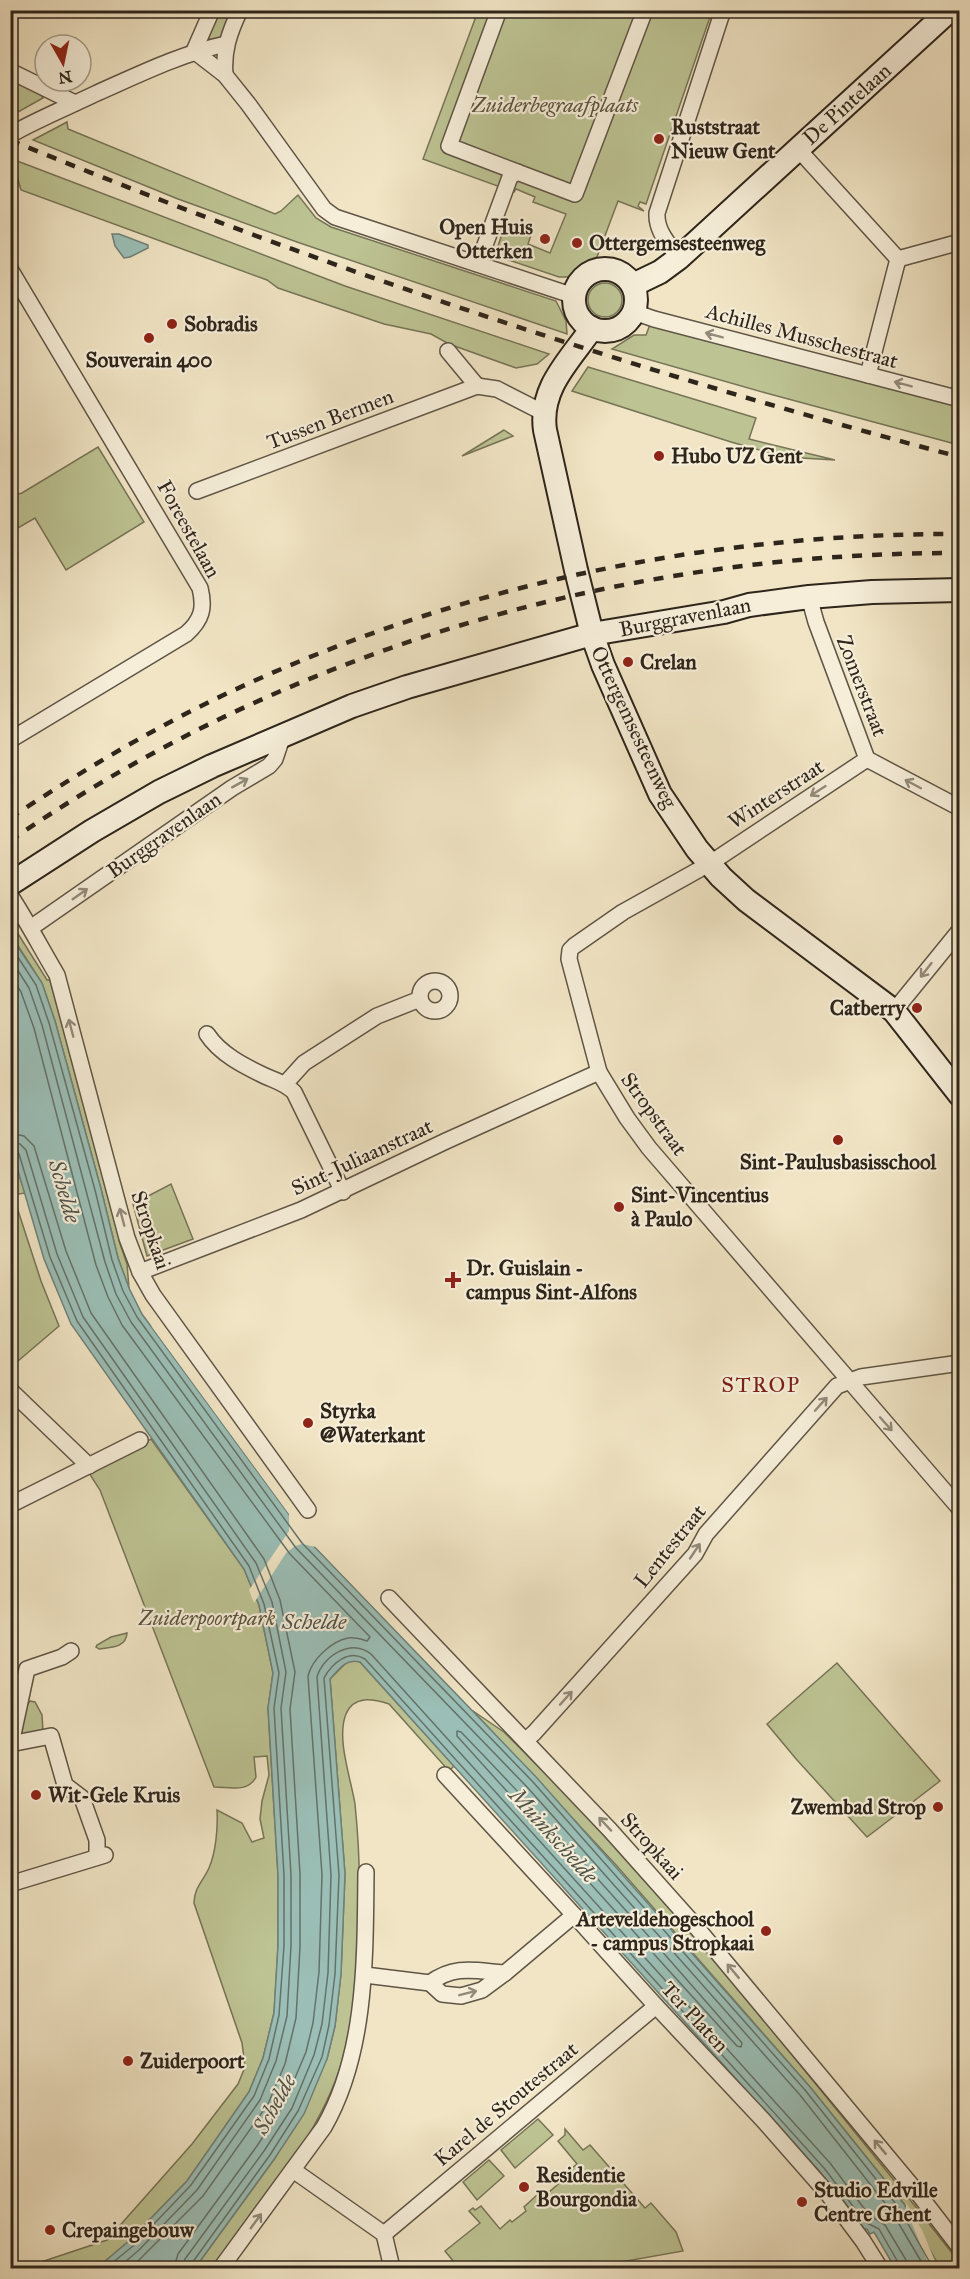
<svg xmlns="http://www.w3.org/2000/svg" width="970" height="2279" font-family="'IM FELL Great Primer',serif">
<rect width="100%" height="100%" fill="#f1e5c5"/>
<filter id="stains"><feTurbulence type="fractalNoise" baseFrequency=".00333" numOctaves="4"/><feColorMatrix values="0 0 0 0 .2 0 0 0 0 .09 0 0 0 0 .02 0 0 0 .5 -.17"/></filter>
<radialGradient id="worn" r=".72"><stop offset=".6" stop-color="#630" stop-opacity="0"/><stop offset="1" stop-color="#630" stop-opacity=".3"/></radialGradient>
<g fill="#bdc393" stroke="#767457" stroke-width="1.5">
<path d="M219,11H233L220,39L212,42L208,37Z"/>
<path d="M478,11H712L646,204L640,202L638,206L644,211L618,201L597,257L569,277H559L500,257L496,252L506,222L532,232L528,244L550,253L566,214L533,202L535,197L516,189L514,192L423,159Z"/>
<path d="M21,84L40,93L43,98L11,116V87Z"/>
<path d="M67,122L68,129L275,214L281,211L298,195L316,218L331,227L556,301L566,321L567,334L297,242L178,199L33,140Z"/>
<path d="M12,159L345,286L549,354L537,364L516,368L449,344L431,334L384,324L278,288L267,280L21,190Z"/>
<circle cx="605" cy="300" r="17"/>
<path d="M651,322L959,402V445L766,393L612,349L634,335H646Z"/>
<path d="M588,367L756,418L749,439L835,460L785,457L731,442L572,391Z"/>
<path d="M504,430L513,436L462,456Z"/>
<path d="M98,447L144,522L66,570L35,518L11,532V496L22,493Z"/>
<path d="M10,921L47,980H50L121,1240L119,1241L127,1264L129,1288L118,1258L101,1189L55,1021L42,983L11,935Z"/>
<path d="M10,1147L25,1193L13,1195L41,1281L59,1326L11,1367L10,1197L13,1195L10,1189Z"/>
<path d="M171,1184L193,1239L147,1256L133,1204Z"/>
<path d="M151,1439L244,1569L259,1605L273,1673L268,1708L278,1875V1946L274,2013L263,2058L249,2092L187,2181L129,2241L97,2268H23L107,2240L192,2144L238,2084L245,2067L242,2043L194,1903C194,1888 203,1881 209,1868C216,1852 218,1827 217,1810L242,1823L252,1842L264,1838L260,1819L262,1801L269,1775L267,1756L254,1757L256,1777C248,1793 229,1787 214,1787L100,1490L89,1473Z"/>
<path d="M127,1633C126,1648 111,1647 99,1649L96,1647L97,1645L111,1637Z"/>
<path d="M353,1660L360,1662L454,1766L449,1771L389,1704C373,1699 354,1695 346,1714C336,1738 351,1779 355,1804C358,1834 360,1864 359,1894C358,1950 357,2007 342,2061C321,2135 258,2207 213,2268H195L275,2158L327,2059L335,2026L341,1974L345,1874L330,1679L347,1662Z"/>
<path d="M837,1663L940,1781L867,1837L797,1760L767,1724Z"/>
<path d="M30,1701L35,1702L42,1715L43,1732L18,1735L24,1709Z"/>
<path d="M473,1711L504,1732L571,1799L706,1949L919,2211L956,2258L959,2268H940L904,2204L810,2087L616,1865Z"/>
<path d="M538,2119L553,2135L515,2168L501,2150Z"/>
<path d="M565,2129L583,2150L590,2145L645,2208L651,2203L676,2232L683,2251L587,2268H459L445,2251L480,2223L469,2211L473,2208L475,2210L481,2206L500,2229L510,2220L512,2222L526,2211L524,2207L537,2195L541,2199L564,2179L562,2176L577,2164L558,2141L565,2135Z"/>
<path d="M489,2160L504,2176L477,2200L463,2182Z"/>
</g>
<g fill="#9bbfb7" stroke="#6f8179" stroke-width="1.5">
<path d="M112,234H119L148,245V248L130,257L124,258L115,246Z"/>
<path d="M10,935L42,983L55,1021L101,1189L118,1258L129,1288L142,1314L307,1539L537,1778L810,2087L904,2204L940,2268H895L874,2232L870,2234L867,2229H863L820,2172L360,1662C346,1658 339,1669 330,1679L345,1874L341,1974L335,2026L327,2059L304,2114L275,2158L195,2268H97L129,2241L187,2181L249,2092L263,2058L274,2013L278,1946V1875L268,1708L273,1673L259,1605L244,1569L71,1324L44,1259L11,1147Z"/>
</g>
<g fill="#f1e5c5">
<path d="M149,1319L309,1537L468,1702L459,1695L316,1547L302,1544L295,1546L286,1553L254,1603L249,1590L289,1531V1514L152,1327Z"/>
<path d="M906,2203L922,2230L938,2268H930L906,2209Z"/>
</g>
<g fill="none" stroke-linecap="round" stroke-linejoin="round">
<g stroke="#647269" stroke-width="1.5">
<path d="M10,945L36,985L49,1023L95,1190L112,1260L123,1291L137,1317L302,1543L533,1782L805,2090L899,2208L933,2268"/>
<path d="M10,958L29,988L42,1025L105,1262L116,1294L131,1322L296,1548L528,1788L800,2095L892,2212L925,2268"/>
<path d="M10,974L21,992L34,1028L96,1265L108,1297L122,1325L290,1554L370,1637L367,1641C361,1639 355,1637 348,1638C332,1641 312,1659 308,1676L322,1875L319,1972L313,2023L306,2052L284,2104L257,2146L178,2254L174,2268"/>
<path d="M10,1133L24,1136L34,1146L66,1251L91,1313L264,1559L280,1600L295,1672L290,1709L300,1874V1947L296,2018L285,2064L268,2104L203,2196L131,2268"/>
<path d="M10,1142L20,1144L26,1150L57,1254L83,1317L256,1563L272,1602L286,1672L281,1708L291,1875V1946L287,2016L276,2061L260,2100L197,2190L139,2250L118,2268"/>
<path d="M10,1149L16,1150L19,1154L50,1257L77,1321L249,1566L264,1604L279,1673L274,1708L284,1875V1946L279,2015L269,2059L254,2096L191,2185L133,2246L106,2268"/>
<path d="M457,1731L461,1732C558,1832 650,1937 742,2043L741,2047L737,2046L457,1736Z"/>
<path d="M183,2268L185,2259L264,2151L292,2108L314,2055L322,2024L328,1973L331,1875L317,1677C323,1656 351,1638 371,1654L830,2163L869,2215L885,2225L906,2260L907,2268"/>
<path d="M191,2268L192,2263L270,2155L298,2111L322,2057L329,2025L335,1974L339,1875L324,1678C332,1663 349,1649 365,1659L824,2168L865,2222L879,2229L899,2264L900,2268"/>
</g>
<g stroke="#5f5546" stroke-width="18">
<g id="street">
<path d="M194,51L225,75L249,105L324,209L335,217L574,296"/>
<path d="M194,51L212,10"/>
<path d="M14,73L75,103"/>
<path d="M225,75C223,51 229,33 240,10"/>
<path d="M10,135C38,119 68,107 97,93C140,74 180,54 226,44"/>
<path d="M798,149L898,259L868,375"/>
<path d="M517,172L575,194L645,10"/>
<path d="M679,258C668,243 656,231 657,213L723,10"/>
<path d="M898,259L960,242"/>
<path d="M478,264L510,177L517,172L449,146L499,10"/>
<path d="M10,269L200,588C205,608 202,620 186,634L10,740"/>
<path d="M634,312L654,319L960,399"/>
<path d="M448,351L477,386"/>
<path d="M197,491L477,386L497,389L544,413"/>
<path d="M809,597L816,622L867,759L960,808"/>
<path d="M867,759L709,864L623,912L574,946L570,950L569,959L599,1072L627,1118L649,1148L960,1509"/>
<path d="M10,895C27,921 41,948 57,975L127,1238L140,1272L153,1295L308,1510"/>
<path d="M32,927L232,788L269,766L275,759L283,735"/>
<circle cx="435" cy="996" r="15"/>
<path d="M894,1011L960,930"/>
<path d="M207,1034C220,1054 244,1066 265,1076C276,1081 285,1083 294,1092L343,1192"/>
<path d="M285,1084L304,1063L377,1016L420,999"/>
<path d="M140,1272L301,1210L446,1141L599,1072"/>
<path d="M10,1390L89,1466"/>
<path d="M10,1505L140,1440"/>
<path d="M389,1598L610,1830L692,1922L917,2192L960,2248"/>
<path d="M526,1740L534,1733L695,1554L706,1534L837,1386L861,1377L960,1363"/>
<path d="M10,1744L51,1736L65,1785L82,1798L97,1840V1857"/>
<path d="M11,1744L27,1669L62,1657L71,1651"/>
<path d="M445,1775L574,1915L656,2006L763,2120L828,2194L863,2241L880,2268"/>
<path d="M10,1884L105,1855"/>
<path d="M365,1975L430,1983L442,1994L461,1996L482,1990L505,1973L574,1915"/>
<path d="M430,1983C455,1964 476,1971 505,1973"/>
<path d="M293,2170L384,2234L392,2268"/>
<path d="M384,2234L656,2006"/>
<path d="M221,2268L324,2127C367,2052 365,1956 366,1872"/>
</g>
</g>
<g stroke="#2e251b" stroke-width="26">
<g id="secondary">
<circle cx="605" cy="300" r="31"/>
<path d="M633,285L660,272L679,258L950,10"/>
<path d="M592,328C570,360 539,388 545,430L576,570L592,634L603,665L660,794L697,849L721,877L746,900L894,1011L960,1095"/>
<path d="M10,884L92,831L159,792L212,766L352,706L407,687L592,634L724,612L749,605L809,597L872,592L960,590"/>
</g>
</g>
<use href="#street" stroke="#f6eed9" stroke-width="15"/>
<use href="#secondary" stroke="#f6eed9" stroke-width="22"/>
<g stroke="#2e251b" stroke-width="4.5" stroke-dasharray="10 10" stroke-linecap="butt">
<path d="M10,140C319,267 637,372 960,457"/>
<path d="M10,818C68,780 127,744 189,712C426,592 694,533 960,534"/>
<path d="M10,841C288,649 623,552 960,553"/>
</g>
</g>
<defs><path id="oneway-shaft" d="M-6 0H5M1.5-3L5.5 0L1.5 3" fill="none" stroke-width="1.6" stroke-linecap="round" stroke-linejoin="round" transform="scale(1.5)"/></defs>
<g stroke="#928a7a">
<use href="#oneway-shaft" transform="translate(714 335) rotate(-165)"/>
<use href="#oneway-shaft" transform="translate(903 384) rotate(-165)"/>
<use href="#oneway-shaft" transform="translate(240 783) rotate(-29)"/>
<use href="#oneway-shaft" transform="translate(913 784) rotate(-152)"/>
<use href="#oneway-shaft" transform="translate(818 791) rotate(147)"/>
<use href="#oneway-shaft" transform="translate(80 894) rotate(-35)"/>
<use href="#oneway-shaft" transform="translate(926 970) rotate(128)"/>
<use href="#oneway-shaft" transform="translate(71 1028) rotate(-105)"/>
<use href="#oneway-shaft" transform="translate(122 1217) rotate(-105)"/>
<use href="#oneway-shaft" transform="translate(821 1404) rotate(-48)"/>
<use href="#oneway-shaft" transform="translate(886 1424) rotate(48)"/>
<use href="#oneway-shaft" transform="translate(695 1551) rotate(-56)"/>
<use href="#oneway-shaft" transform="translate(566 1698) rotate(-48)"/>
<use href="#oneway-shaft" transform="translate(605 1824) rotate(-133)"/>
<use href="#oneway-shaft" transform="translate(733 1971) rotate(-130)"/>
<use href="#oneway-shaft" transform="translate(468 1993) rotate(-14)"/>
<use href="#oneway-shaft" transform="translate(880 2147) rotate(-130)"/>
<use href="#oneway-shaft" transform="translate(256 2221) rotate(-54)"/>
</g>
<g fill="#8f2418" stroke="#f6eed9" stroke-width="2">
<circle cx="659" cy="139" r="6"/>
<circle cx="545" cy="239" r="6"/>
<circle cx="577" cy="243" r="6"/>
<circle cx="172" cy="324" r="6"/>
<circle cx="149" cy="338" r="6"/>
<circle cx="659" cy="456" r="6"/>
<circle cx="628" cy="662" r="6"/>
<circle cx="917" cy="1008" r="6"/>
<circle cx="838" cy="1140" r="6"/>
<circle cx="619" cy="1207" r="6"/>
<path d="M450 1271h6v6h6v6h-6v6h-6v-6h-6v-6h6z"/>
<circle cx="308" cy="1423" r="6"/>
<circle cx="36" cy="1795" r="6"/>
<circle cx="938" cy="1807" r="6"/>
<circle cx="766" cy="1931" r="6"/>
<circle cx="128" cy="2061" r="6"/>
<circle cx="524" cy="2187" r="6"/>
<circle cx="802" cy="2202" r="6"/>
<circle cx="50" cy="2230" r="6"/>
</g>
<g text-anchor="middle" stroke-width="4.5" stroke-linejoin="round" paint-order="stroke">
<g font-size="21" fill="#2e251b" stroke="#f6eed9">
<text transform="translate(847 104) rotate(-42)" y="7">De Pintelaan</text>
<text transform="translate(802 336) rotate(15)" y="7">Achilles Musschestraat</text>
<text transform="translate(330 419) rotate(-21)" y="7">Tussen Bermen</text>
<text transform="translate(189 529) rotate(61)" y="7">Foreestelaan</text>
<text transform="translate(685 617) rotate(-11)" y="7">Burggravenlaan</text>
<text transform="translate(862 686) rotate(69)" y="7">Zomerstraat</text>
<text transform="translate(634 727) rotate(65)" y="7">Ottergemsesteenweg</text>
<text transform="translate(776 794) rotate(-33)" y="7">Winterstraat</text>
<text transform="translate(164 835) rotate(-35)" y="7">Burggravenlaan</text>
<text transform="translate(654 1114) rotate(54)" y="7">Stropstraat</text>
<text transform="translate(362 1157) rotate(-25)" y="7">Sint-Juliaanstraat</text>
<text transform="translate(151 1230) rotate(71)" y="7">Stropkaai</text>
<text transform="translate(670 1546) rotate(-51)" y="7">Lentestraat</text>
<text transform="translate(652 1846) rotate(48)" y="7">Stropkaai</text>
<text transform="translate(695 2017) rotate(47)" y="7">Ter Platen</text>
<text transform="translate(506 2104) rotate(-40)" y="7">Karel de Stoutestraat</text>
</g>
<g font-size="21" font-style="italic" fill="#59543f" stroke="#f6eed9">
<text x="555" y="112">Zuiderbegraafplaats</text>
<text x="207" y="1625">Zuiderpoortpark</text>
</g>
<g font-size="21" font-weight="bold" fill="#2e251b" stroke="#f6eed9" text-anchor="start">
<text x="671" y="134">Ruststraat<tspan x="671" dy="24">Nieuw Gent</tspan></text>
<text x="533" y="234" text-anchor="end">Open Huis<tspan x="533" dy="24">Otterken</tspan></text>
<text x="589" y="250">Ottergemsesteenweg</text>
<text x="184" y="331">Sobradis</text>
<text x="149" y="367" text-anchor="middle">Souverain 400</text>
<text x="671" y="463">Hubo UZ Gent</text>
<text x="640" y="669">Crelan</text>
<text x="905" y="1015" text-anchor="end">Catberry</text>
<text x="838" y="1169" text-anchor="middle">Sint-Paulusbasisschool</text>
<text x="631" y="1202">Sint-Vincentius<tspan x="631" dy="24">à Paulo</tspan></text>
<text x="466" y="1275">Dr. Guislain -<tspan x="466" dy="24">campus Sint-Alfons</tspan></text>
<text x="320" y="1418">Styrka<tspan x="320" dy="24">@Waterkant</tspan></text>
<text x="48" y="1802">Wit-Gele Kruis</text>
<text x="926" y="1814" text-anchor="end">Zwembad Strop</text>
<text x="754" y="1926" text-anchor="end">Arteveldehogeschool<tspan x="754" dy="24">- campus Stropkaai</tspan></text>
<text x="140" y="2068">Zuiderpoort</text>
<text x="536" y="2182">Residentie<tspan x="536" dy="24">Bourgondia</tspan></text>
<text x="814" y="2197">Studio Edville<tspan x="814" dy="24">Centre Ghent</tspan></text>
<text x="62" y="2237">Crepaingebouw</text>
</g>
<g font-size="22" font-style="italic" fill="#4f534a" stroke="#f6eed9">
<text transform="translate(65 1191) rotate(74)" y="8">Schelde</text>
<text x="314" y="1629">Schelde</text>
<text transform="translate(554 1835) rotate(48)" y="8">Muinkschelde</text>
<text transform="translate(274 2104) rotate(-61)" y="8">Schelde</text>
</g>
<g font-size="22" letter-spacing="1.5" fill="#7a1f14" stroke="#f6eed9">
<text x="761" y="1392">STROP</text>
</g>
</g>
<rect width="970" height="2279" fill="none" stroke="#f1e5c5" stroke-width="36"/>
<rect x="12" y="12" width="946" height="2255" fill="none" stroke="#2e251b" stroke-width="3"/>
<rect x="18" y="18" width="934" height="2243" fill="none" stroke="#2e251b" stroke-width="1.5"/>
<g transform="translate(63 63) rotate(171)"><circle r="28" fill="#f6eed9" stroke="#a69e8d" stroke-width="1.5"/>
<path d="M0-4.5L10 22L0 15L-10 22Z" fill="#8f2418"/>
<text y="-9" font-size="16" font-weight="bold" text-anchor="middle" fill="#2e251b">N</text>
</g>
<rect width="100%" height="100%" filter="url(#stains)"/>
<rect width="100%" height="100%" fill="url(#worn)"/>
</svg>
